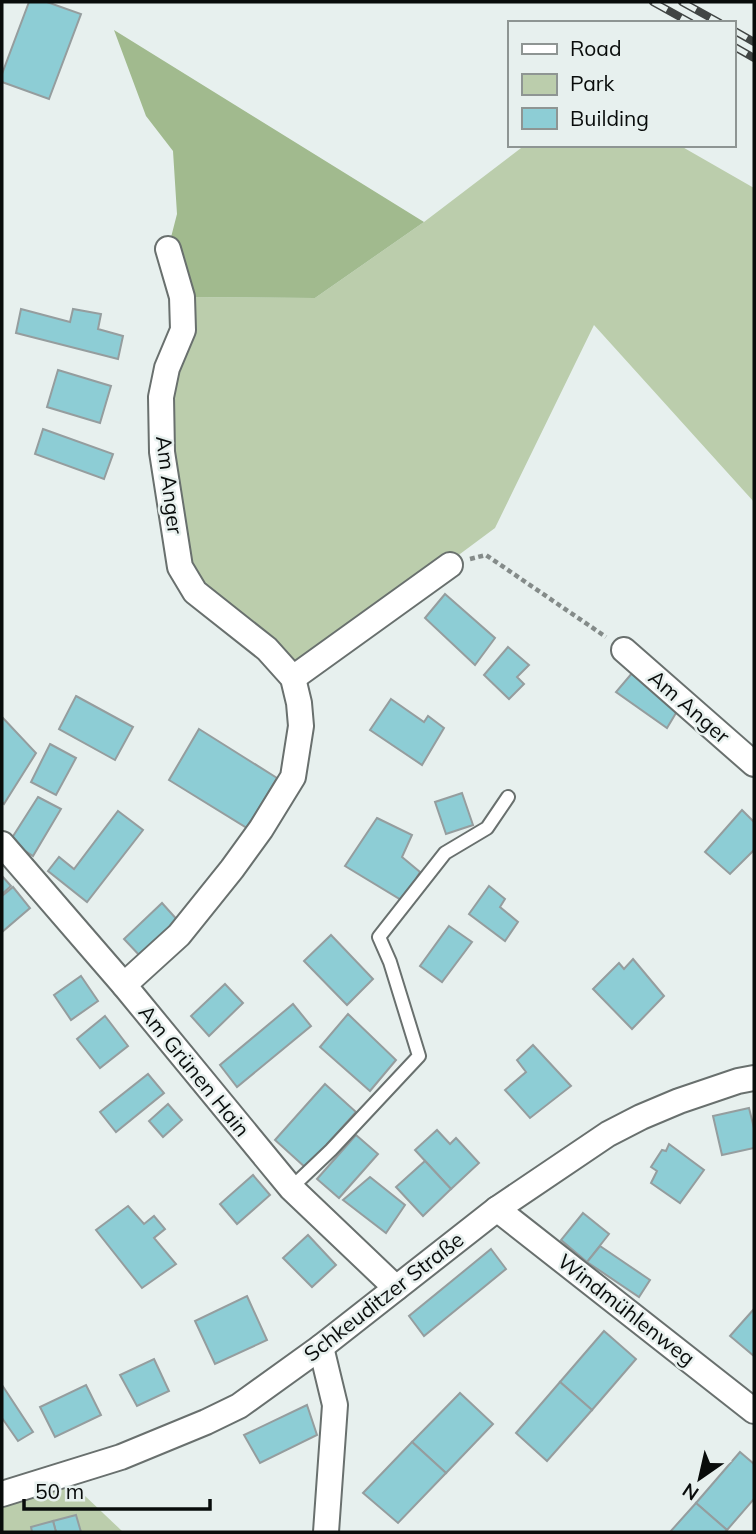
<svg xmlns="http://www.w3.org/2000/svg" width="756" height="1534" font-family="Mulish,sans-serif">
<rect width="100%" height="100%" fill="#e7f0ee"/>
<g fill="#bbcdac">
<path d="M525,145H679L754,188V502L594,325L495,528L293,678L213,598L189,564L162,452L182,297L315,298L424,222Z"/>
<path d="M64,1476L123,1532H2V1493Z"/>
</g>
<path fill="#a1ba8e" d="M114,30L424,222L315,298L182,297L168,249L177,214L173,151L146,116Z"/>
<g fill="#8dcdd5" stroke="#959d9e" stroke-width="2">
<path d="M29,2H47L81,14L49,99L2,82V74Z"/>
<path d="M21,309L70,322L73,309L101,314L98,329L123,336L118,359L16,333Z"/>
<path d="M58,370L111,386L100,423L47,407Z"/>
<path d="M43,429L113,454L104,479L35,454Z"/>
<path d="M445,594L495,638L475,665L425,618Z"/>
<path d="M508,647L529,665L517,677L524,684L509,699L484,675Z"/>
<path d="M633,672L679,708L667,728L616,692Z"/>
<path d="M76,696L133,727L115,760L59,729Z"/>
<path d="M391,699L424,722L428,716L444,728L422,765L370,730Z"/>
<path d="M2,717L36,753L4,804L2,802Z"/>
<path d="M199,729L277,778L247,828L169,780Z"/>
<path d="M50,744L76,758L56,795L31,782Z"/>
<path d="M462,793L473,825L446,834L435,802Z"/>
<path d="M38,797L61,809L33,856L10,841Z"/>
<path d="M742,810L754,822V850L730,874L705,852Z"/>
<path d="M118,811L143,830L87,902L48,871L59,857L74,869Z"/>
<path d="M377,818L412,835L402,857L420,872L403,901L345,866Z"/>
<path d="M2,876L11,886L2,894Z"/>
<path d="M489,886L505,899L500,907L518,922L505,941L469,914Z"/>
<path d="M13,887L30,908L2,932V896Z"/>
<path d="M162,903L180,923L142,958L124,939Z"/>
<path d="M449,926L472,942L442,982L420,966Z"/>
<path d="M331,935L373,979L347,1005L304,961Z"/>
<path d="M633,959L664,996L632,1029L593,989L619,963L624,969Z"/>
<path d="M81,976L98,1001L71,1020L54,995Z"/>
<path d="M225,984L243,1003L209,1036L191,1016Z"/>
<path d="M293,1004L311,1026L237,1087L220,1065Z"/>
<path d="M348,1014L396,1060L370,1091L320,1047Z"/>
<path d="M105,1016L128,1046L100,1068L77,1039Z"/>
<path d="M533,1045L571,1086L530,1118L505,1090L526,1072L517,1060Z"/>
<path d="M148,1074L164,1093L116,1132L100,1112Z"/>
<path d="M325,1084L356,1112L306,1168L275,1140Z"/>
<path d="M168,1104L182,1120L163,1137L149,1121Z"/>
<path d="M749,1108L754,1128V1148L722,1155L713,1116Z"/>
<path d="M437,1130L450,1144L456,1138L479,1163L451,1189L415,1150Z"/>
<path d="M356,1135L378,1154L339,1198L317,1179Z"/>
<path d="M669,1144L704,1170L680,1203L651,1183L657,1171L651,1167L662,1150L666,1151Z"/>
<path d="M425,1161L451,1189L423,1216L396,1187Z"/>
<path d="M253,1175L270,1195L237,1224L220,1204Z"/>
<path d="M370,1177L405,1205L386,1233L343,1200Z"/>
<path d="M128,1206L144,1224L154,1216L165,1229L154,1238L176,1264L142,1288L96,1230Z"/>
<path d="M583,1213L609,1234L587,1262L561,1240Z"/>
<path d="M308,1235L336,1265L312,1287L283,1258Z"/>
<path d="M600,1246L650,1280L639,1297L587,1262Z"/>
<path d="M491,1249L506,1269L424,1336L409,1316Z"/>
<path d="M247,1296L267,1340L215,1364L195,1321Z"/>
<path d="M754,1309V1356L730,1336Z"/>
<path d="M604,1331L636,1359L592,1410L560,1382Z"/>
<path d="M154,1359L169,1391L137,1406L120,1375Z"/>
<path d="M560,1382L592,1410L547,1461L516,1433Z"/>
<path d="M2,1385L33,1432L18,1441L2,1418Z"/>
<path d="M86,1385L101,1415L55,1437L40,1407Z"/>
<path d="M460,1393L493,1424L446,1473L412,1442Z"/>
<path d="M307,1405L317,1435L260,1463L244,1435Z"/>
<path d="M412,1442L446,1473L398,1523L363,1493Z"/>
<path d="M740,1452L754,1464V1499L727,1530L696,1503Z"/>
<path d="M696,1503L727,1530L725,1532H670Z"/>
<path d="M76,1515L81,1532H56L53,1521Z"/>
<path d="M53,1521L56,1532H32L31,1527Z"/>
</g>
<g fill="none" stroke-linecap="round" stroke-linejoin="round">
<g stroke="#69706e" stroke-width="16">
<path id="service" d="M291,1188L331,1150L419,1056L390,962L379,937L445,853L487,828L508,797"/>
</g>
<g stroke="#69706e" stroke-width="28">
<g id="minor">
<path d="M624,650L754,764"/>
<path d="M293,678L450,565"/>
<path d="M2,844L124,985L291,1188L396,1288"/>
<path d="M124,985L179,935L232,869L261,829L293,777L301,726L299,703L293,678L267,649L195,592L180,567L162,452L161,397L167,368L183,330L182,297L168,249"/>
<path d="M497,1209L754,1411"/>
<path d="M321,1347L335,1405L326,1532"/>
<path d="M2,1494L121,1457L206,1422L239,1406L321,1347L497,1209L608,1134L641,1117L679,1101L738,1081L754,1078"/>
</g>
</g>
<path stroke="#848b89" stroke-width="4.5" stroke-dasharray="5 3.5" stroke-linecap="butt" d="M470,559L486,555L606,637"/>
<use href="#service" stroke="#fff" stroke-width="12"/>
<use href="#minor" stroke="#fff" stroke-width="24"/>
<g stroke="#414544" stroke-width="8">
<g id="rail">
<path d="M653,2L691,23"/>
<path d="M682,2L720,23"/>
<path d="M733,30L754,42"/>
<path d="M733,46L754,58"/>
</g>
</g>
<use href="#rail" stroke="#e7f0ee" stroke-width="5" stroke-dasharray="16" stroke-linecap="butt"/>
</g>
<g text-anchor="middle" stroke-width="5" stroke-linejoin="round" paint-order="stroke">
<g font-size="21" fill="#090c0b" stroke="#e7f0ee">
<text transform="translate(169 485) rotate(83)" y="7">Am Anger</text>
<text transform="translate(689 707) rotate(41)" y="7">Am Anger</text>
<text transform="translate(194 1071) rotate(51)" y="7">Am Grünen Hain</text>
<text transform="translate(384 1297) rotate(-38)" y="7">Schkeuditzer Straße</text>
<text transform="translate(626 1310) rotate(38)" y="7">Windmühlenweg</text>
</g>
</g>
<rect width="756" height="1534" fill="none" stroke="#090c0b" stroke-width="7"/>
<rect x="508" y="21" width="228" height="126" fill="#e7f0ee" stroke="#8e9593" stroke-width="2"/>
<rect x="522" y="44" width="35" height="10" fill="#ffffff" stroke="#8e9593" stroke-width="2"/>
<text x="570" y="56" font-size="21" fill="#090c0b">Road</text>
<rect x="522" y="74" width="35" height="21" fill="#bbcdac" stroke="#8e9593" stroke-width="2"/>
<text x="570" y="91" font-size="21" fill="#090c0b">Park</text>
<rect x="522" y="108" width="35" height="21" fill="#8dcdd5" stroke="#8e9593" stroke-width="2"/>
<text x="570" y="126" font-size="21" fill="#090c0b">Building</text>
<g transform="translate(700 1478) rotate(214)" stroke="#e7f0ee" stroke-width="5" paint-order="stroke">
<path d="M0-5L12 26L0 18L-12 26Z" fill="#090c0b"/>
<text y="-10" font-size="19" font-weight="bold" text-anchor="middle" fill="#090c0b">N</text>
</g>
<path d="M24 1499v10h186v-10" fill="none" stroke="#090c0b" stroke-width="3.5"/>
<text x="35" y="1499" font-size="21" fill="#090c0b" stroke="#e7f0ee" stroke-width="5" paint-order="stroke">50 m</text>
</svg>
